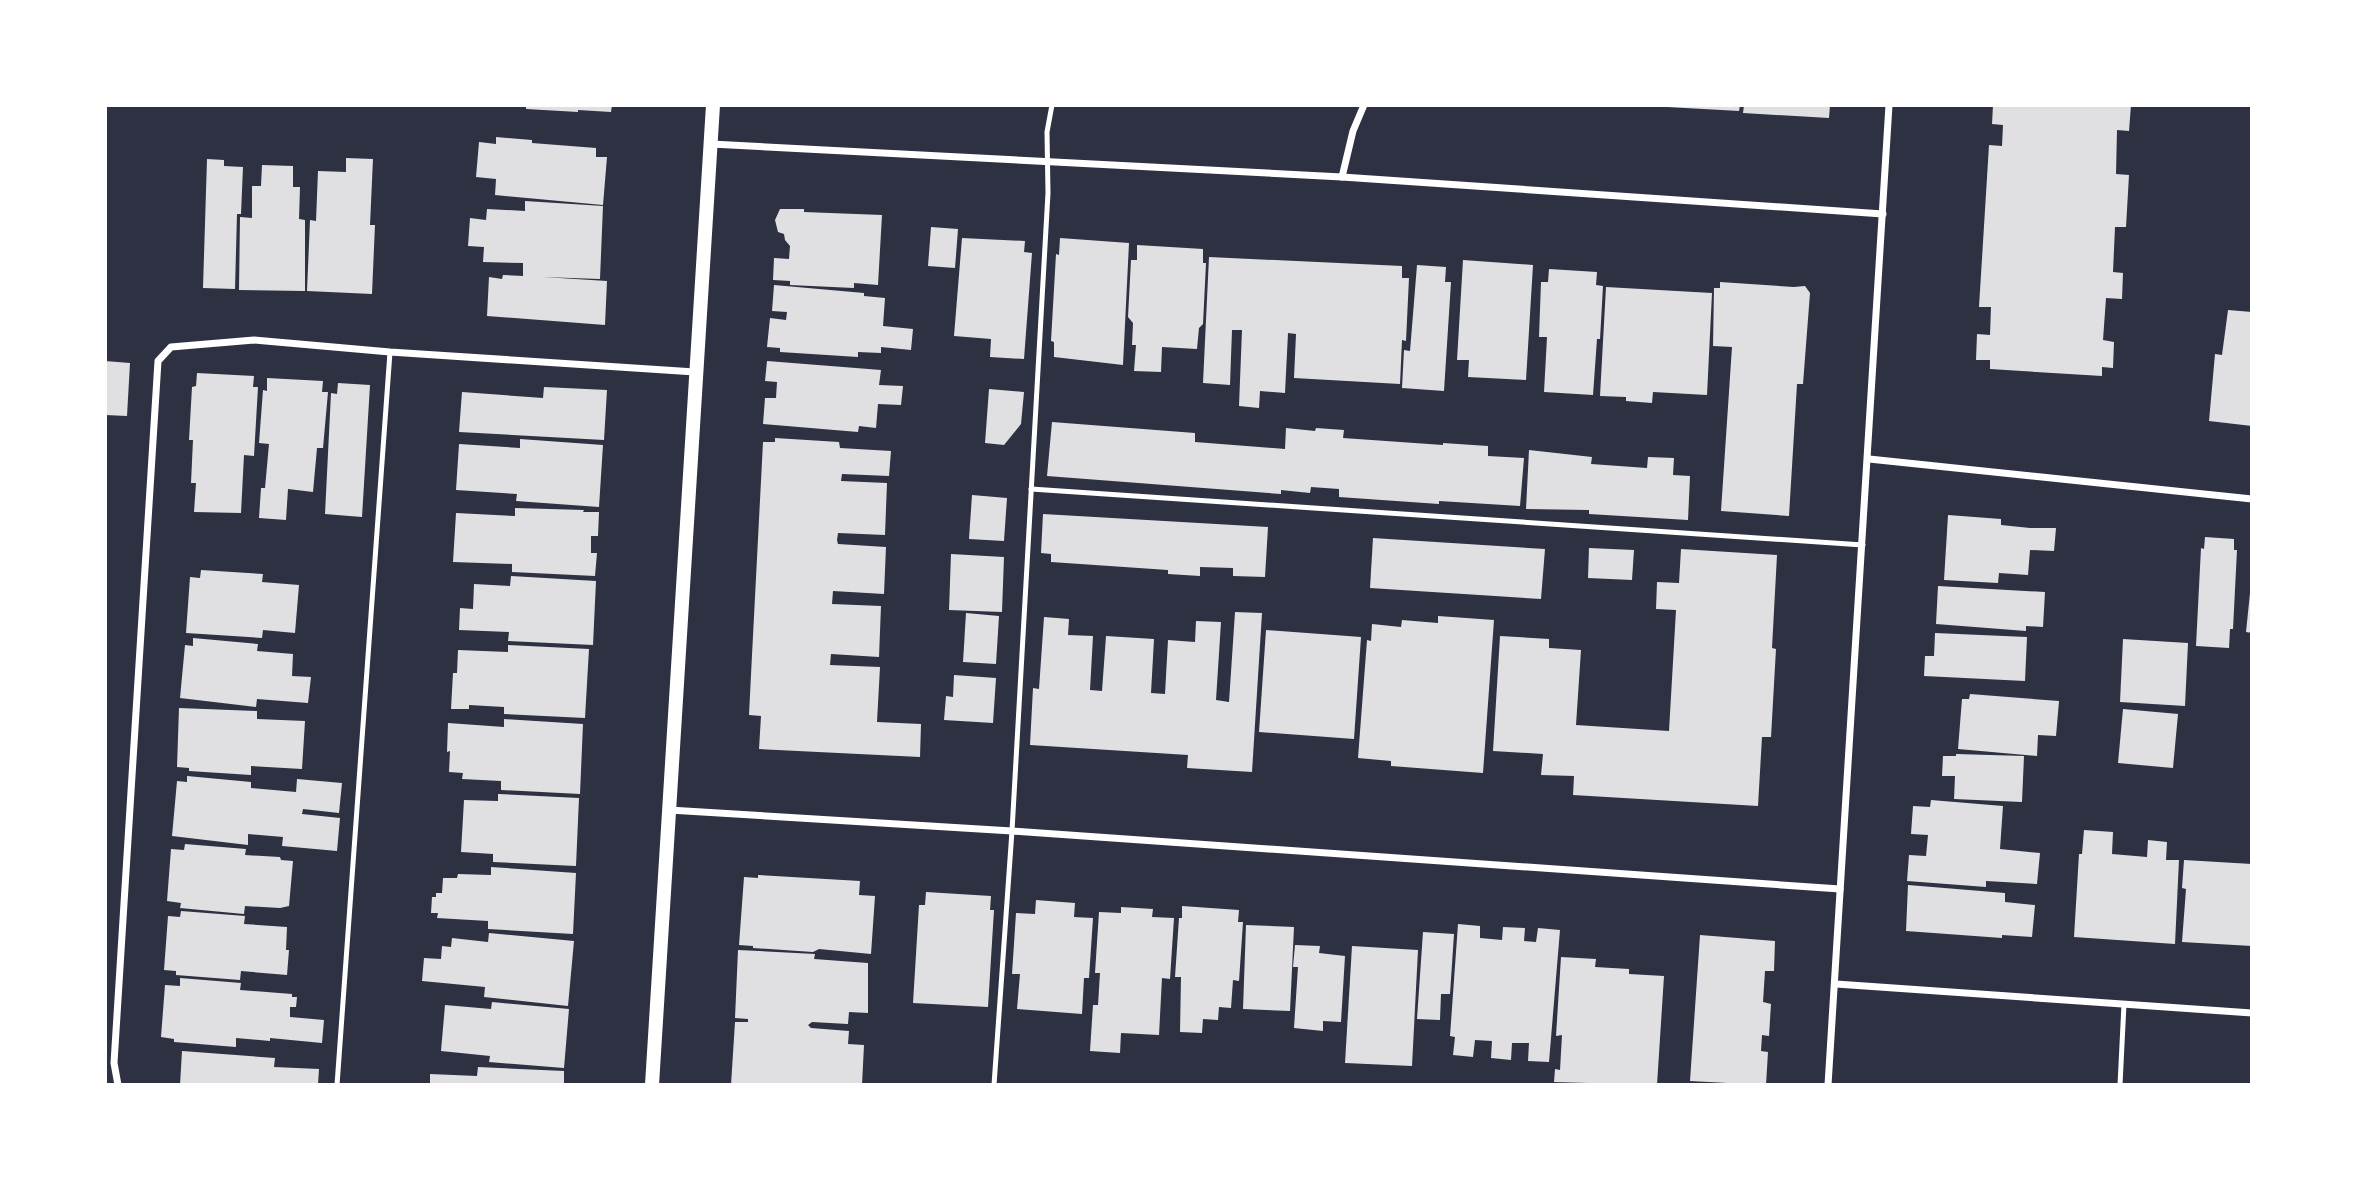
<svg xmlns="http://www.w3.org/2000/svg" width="2357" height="1190" font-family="Overpass,sans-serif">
<rect width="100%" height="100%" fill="#2d3142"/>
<g fill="#e0e0e3">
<path d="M526,105H612L611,112L578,110V112L526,109Z"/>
<path d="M1667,105H1740L1739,111L1667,107Z"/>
<path d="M1744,105H1830L1829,118L1743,113Z"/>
<path d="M1993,105H2131L2129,131L2117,130L2116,174L2129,175L2126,227H2115L2113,272L2123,273L2122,299L2106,298L2103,340L2114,342L2113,368L2102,367V376L1990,369V360H1976L1977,334L1990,335L1991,307H1979L1989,145L2002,146L2003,125L1992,124Z"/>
<path d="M496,137L532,140V143L596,148V157H607L603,205L495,195L496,179L476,177L479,142L496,144Z"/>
<path d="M346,158L373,159L370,225H375L372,294L307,291L310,220L316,221L318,171L346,172Z"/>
<path d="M207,159L224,160V166L243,167L241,214H237L235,289L203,288Z"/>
<path d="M262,165L293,166V187H300L299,219L305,220V291L239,290L240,217L252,218V186H261Z"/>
<path d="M525,201L603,206L600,279L543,277L607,281L605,325L487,316L489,277L502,279L503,275L523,276V263L483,262L484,247L468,246L470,218L486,220L487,209L525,211Z"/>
<path d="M780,209H804V212L882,215L878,285L854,283V288L790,285V281L773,280L774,258L789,259L790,246L785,240L784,234L778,232L775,220Z"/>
<path d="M931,227L958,229L955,268L928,266Z"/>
<path d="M962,238L1025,241L1024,252L1032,253L1024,359L990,357L991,339L954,336Z"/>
<path d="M1060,238L1129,243L1123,365L1054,357V342L1051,341L1056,254L1059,255Z"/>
<path d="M1137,245L1203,249V263H1206L1203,324L1199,328L1197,349L1162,347L1161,372L1134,371L1136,345H1132L1133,323L1128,317L1131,260H1137Z"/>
<path d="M1209,257L1402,266V278H1409L1406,341L1402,340L1400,384L1294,378L1296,334L1288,333L1285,393L1260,391L1259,408L1239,406L1242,330H1232L1230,385L1203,383Z"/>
<path d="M1463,260L1533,265L1526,380L1468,377L1469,360H1457Z"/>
<path d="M1417,265L1446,267L1445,282H1451L1444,391L1402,388L1404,350L1410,351Z"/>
<path d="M1549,269L1597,272L1596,285L1603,286L1600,339H1597L1593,395L1544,392L1547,337H1539L1541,282H1548Z"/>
<path d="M1720,282L1794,287L1805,286L1810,293L1803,384H1797L1789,516L1721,511L1732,347L1713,346L1714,288H1720Z"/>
<path d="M774,285L864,293V296L885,298L883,326L913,329L911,350L881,347V353L858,352V357L780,352V348L767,347L770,318L786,320L787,312L772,311Z"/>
<path d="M1606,287L1712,293L1707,395L1653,392L1652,403L1626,401V397L1600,396Z"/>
<path d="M2228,310L2252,312V426L2209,421L2215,354L2222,355Z"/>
<path d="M105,361L130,363L127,416L105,415Z"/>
<path d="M767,361L881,370L879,385L903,386L901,405L878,404L876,428L859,426L858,432L763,424L765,398H776L777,382L765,381Z"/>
<path d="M197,373L254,376L253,387H258L254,456L244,455L241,513L194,512L196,483H191L193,440H189L192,387L196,386Z"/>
<path d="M267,378L323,381L322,392H328L323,448H317L313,492L288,489L286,520L259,518L261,488H265L269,444L259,443L263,390L267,391Z"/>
<path d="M338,383L370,385L362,517L325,514L331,393L337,394Z"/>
<path d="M544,387L607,390L604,440L459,432L462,392L543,398Z"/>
<path d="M989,389L1024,392L1021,424L1004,445L985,443Z"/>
<path d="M1052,422L1195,433V442L1285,449L1286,428L1315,431L1316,428L1344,430L1343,438L1443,445V443L1488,446V456L1524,458L1520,506L1439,501V504L1339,497V489L1311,487L1310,493L1281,490V494L1047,476Z"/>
<path d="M775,438L839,442L840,448L891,451L889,476L842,474L841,481L887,483L885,535L838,533L837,540L838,544L886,547L884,594L833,591L832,604L881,606L879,657L831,654L830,665L880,667L877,722L921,724L920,757L759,749L761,716L749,715L752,655L763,442H775Z"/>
<path d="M520,439L603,445L599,507L516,501L517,494L456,490L459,444L520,448Z"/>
<path d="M1529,450L1592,457L1591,464L1647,468L1648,457L1674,458L1673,475L1690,476L1688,520L1589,514V510L1526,509Z"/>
<path d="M972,495L1007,498L1004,541L969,539Z"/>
<path d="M515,508L584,510L583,512H599L598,536H591V553H597L595,576L512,572V564L453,562L456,513L515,516Z"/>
<path d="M1043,514L1268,527L1265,577L1233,576V568L1200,567V576L1168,574V570L1051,562V554L1041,553Z"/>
<path d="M1948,515L2001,519V525L2030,528H2056L2054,551L2030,550L2028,575L1999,573L1998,583L1944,580Z"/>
<path d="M2205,537L2234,539V550H2237L2233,629H2230L2229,648L2196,646L2201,548L2204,549Z"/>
<path d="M1373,538L1545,549L1541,599L1370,588Z"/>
<path d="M1589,548L1634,550L1632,580L1588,578Z"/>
<path d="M1681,549L1777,555L1772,648L1776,649L1771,737H1762L1758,806L1573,795L1574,776L1541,775L1543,754L1493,751L1500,636L1549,639V648L1581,650L1576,725L1669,731L1676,610L1656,609L1657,582L1679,583Z"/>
<path d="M951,554L1004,557L1002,612L949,610Z"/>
<path d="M201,570L263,574L262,582L299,585L295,633L263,630L262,638L186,633L190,577L200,578Z"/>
<path d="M511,576L596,581L593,645L508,641L509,632L459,630L460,608L473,609L474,584L510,586Z"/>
<path d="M1938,586L2045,592L2043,627L2026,626V631L1936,624Z"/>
<path d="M2250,593H2252V633L2246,632Z"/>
<path d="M1235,612L1262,613L1252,772L1187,768L1188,755L1030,745L1033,688L1039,689L1044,617L1069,619L1068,635L1093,636L1090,690L1102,691L1106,636L1154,639L1151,693L1165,694L1168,640L1195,642L1196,621L1221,622L1216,700L1229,702Z"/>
<path d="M966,613L999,616L996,664L963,662Z"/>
<path d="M1438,616L1494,620L1483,773L1391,766V761L1358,758L1367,640L1371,641L1372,624L1401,627L1402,620L1438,623Z"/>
<path d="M1266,630L1361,637L1354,739L1259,732Z"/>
<path d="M1935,633L2027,637L2025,681L1924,676L1925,656H1934Z"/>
<path d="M193,638L258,644L257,651L293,654L292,676L311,677L308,703L257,699L256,707L180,698L185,645L193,646Z"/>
<path d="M2123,639L2188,643L2185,706L2120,702Z"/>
<path d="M508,645L589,649L585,718L504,714V707L469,705V709H451L453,673H457L458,650L508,652Z"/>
<path d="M954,675L996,678L993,723L944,720L946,696L953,697Z"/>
<path d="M1970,694L2059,701L2056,736L2038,735L2037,756L1958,749L1962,699H1969Z"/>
<path d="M179,708L257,711V719L305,721L302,769L251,766V775L189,771V768L177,767Z"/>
<path d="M2123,709L2178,714L2173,768L2118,763Z"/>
<path d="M504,719L583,724L580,794L501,790V781L462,779L463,773L449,772L450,751L447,752L448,723L504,727Z"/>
<path d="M1956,754L2024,756L2022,802L1954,799L1955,776H1942L1943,756H1956Z"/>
<path d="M187,776L251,782V788L296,792L297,779L342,783L339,813L303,809L302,814L340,818L337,851L282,846L283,837L248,834V845L172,836L177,781L187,782Z"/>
<path d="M498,794L579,798L576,866L493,862V854L461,852L464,800L498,801Z"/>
<path d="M1931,800L2003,806L2000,849L2040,853L2037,884L1986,881V887L1907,881L1909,855L1926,856L1928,835L1911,834L1913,806L1930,807Z"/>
<path d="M2084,830L2113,832L2112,854L2147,857L2148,840L2167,842L2166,860H2179L2175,944L2074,937L2079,854H2082Z"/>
<path d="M185,844L246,849L245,855L280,857L281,860L293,861L289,906L280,908L245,906L244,914L180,908L181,903L167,901L171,849L184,850Z"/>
<path d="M2184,860L2252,864V946L2182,942L2186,889L2182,888Z"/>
<path d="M491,867L576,873L573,934L488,929V921L437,918L438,913H431L432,897H436V893H442L443,878H457L458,874L491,875Z"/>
<path d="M758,875L860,881L859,895L875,896L871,954L819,949L813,952L753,948V946L739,945L744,877L758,878Z"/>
<path d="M1908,885L2005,893V902L2035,905L2032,937L2002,935V938L1906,931Z"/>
<path d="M926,892L991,896L990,910H994L988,1007L913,1003L919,905H925Z"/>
<path d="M1036,900L1075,903L1074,917L1093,918L1089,978H1084L1082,1014L1017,1009L1020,974H1012L1016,913L1035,914Z"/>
<path d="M1182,906L1239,910L1238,922H1243L1239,981L1233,980L1231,1008L1219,1007L1218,1020L1203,1019L1202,1033L1180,1032L1181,977H1175L1179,918H1182Z"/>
<path d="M1121,907L1153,909L1152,917L1174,918L1170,979L1162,978L1159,1035L1121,1033L1120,1053L1090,1051L1093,1005H1098L1100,973H1095L1099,912L1121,913Z"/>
<path d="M181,911L245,916L244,924L287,927L286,950H289L287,975L241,971L240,980L176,975V971L164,970L168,916L180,917Z"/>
<path d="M1458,924L1480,926V938L1502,940L1503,927L1525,928L1524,941L1536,942L1538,928L1560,930L1549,1062L1528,1061L1529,1043H1512L1511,1060L1491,1058L1492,1041L1475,1040L1473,1057L1453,1055L1455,1037L1450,1036Z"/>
<path d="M1246,925L1294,927L1290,1011L1243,1009Z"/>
<path d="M1423,932L1454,934L1450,994H1441L1440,1020L1417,1019Z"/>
<path d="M489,933L574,941L568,1006L484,997L485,987L422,981L424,958L441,959L442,946L451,947L452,938L488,942Z"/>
<path d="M1700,935L1775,941L1774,971H1765L1763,1002L1771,1004L1769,1036L1762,1035L1761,1051L1768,1052L1766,1085L1690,1081Z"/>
<path d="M1295,945L1320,946L1319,953L1345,956L1341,1022L1323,1021V1031L1294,1028L1298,967H1293Z"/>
<path d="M1352,946L1418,950L1412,1066L1345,1063Z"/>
<path d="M738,950L815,954L814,959L868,963V1013L849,1012L848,1024L812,1022L808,1025L811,1028L849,1031L848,1044L864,1045L862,1085H731L735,1022H748V1019L735,1018Z"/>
<path d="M1561,957L1596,959L1595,967L1629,969V974L1664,976L1657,1085L1554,1082L1555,1069L1560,1070L1562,1035L1556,1036Z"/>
<path d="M180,978L241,983L240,990L292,994V997H297L296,1007H290V1017L324,1020L322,1043L270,1038V1041L236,1038V1047L174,1042V1039L161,1037L165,985L180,986Z"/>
<path d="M492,1002L569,1009L564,1068L489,1062L490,1056L441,1051L445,1005L491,1009Z"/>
<path d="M182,1051L275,1058L274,1067L319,1069L318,1085H180Z"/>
<path d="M478,1067L564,1071V1085H430V1074L477,1076Z"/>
</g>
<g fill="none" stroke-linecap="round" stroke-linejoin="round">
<g stroke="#fff" stroke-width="5">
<path d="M1031,489L1863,545"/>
<path d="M337,1085L390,352"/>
<path d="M994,1085L1012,831L1048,193L1047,132L1052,105"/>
<path d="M2120,1085L2124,1004"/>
</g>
<g stroke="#fff" stroke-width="7">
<path d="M711,144L1342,177L1883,214"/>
<path d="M1342,177L1353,131L1364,105"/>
<path d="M1869,459L2252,499"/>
<path d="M669,810L1012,831L1840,889"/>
<path d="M1836,984L2252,1013"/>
<path d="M118,1085L114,1063L158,361L171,347L254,340L390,352L695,372"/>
<path d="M1828,1085L1889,105"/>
</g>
<path stroke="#fff" stroke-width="14" d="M652,1085L713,105"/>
</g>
<rect width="2357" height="1190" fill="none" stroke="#ffffff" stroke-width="214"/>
</svg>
